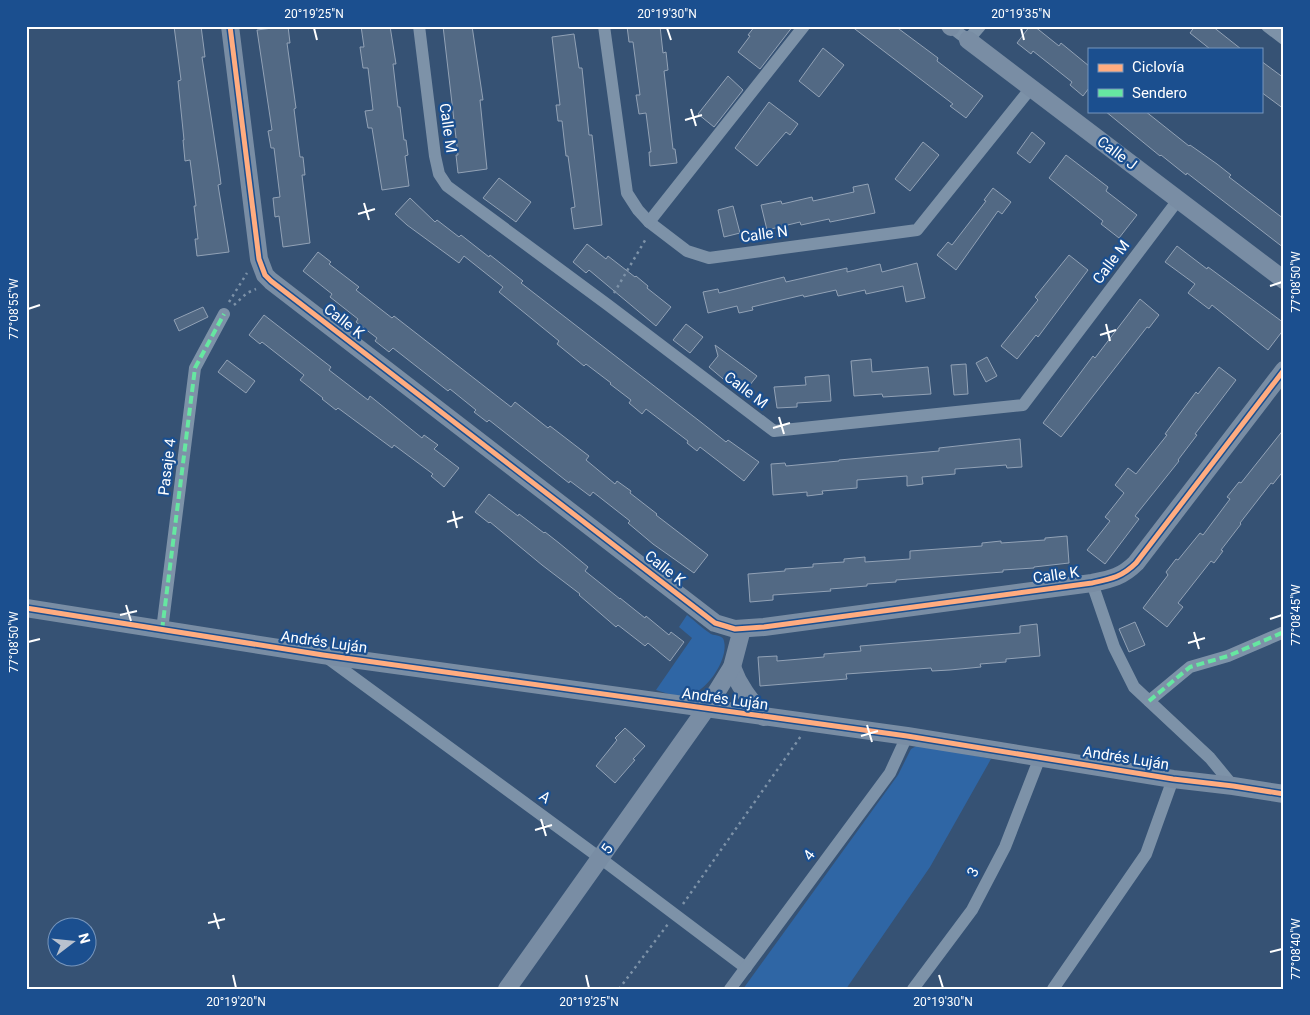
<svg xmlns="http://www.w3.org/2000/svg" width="1310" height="1015" font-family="Roboto,sans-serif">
<rect width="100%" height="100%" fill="#365274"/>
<g fill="#2f66a5">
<path d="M687,615C695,621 703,629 711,634C716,636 723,635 724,641C729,660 705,694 686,696C675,697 665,693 656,690L692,638L679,627Z"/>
<path d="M920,744L991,759L930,867L846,989H743L898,775L911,749Z"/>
</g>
<g fill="#526984" stroke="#92a2b6">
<path d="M174,26H201L205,57H202L219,169L221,184L218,185L229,252L197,256L195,239H198L194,206H196L190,160L185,161L183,140H184L178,81L181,80Z"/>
<path d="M288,26L290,43H287L296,108L294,109L300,157H303L305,175H302L310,243L283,247L279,216L275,217L273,198L280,197L274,148H271L268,131L272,130L257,30Z"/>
<path d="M361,26H390L396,64H393L398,107H400L404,140H406L408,155L405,156L409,186L382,190L372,128H368L365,111L373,110L368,68H363L360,47H364Z"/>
<path d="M443,26H472L483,100H480L487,169L458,173L456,155H458Z"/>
<path d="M627,26H660L663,53L666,52L668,70L664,71L673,149H675L677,163L650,166L649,152H651L646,113L639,114L636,95H640L633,42H629Z"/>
<path d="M755,26H793L760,69L738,52L750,36L748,35Z"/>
<path d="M851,26H895L938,58L937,61L983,96L966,118L950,106L953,104Z"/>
<path d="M1030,26H1034L1059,46L1061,43L1089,66V88L1083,96L1070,85L1072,82L1033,51L1031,54L1017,43Z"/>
<path d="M1195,26H1212L1241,49H1210L1190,33Z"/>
<path d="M574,34L579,68H582L589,135H592L602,225L574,229L571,208L575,207L568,156H566L562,121H558L556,105H560L552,37Z"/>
<path d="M823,48L844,65L819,97L799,81Z"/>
<path d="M1261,61L1284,78V109L1261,92Z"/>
<path d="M728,76L743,90L714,127L698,114Z"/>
<path d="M769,102L798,124L790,135L786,132L757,166L735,148Z"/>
<path d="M1105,111H1145L1189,146L1190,145L1217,164L1231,175L1229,177L1284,219V248L1187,173L1186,175L1161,155L1160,156Z"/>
<path d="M1032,132L1045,143L1030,163L1017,153Z"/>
<path d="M923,142L939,155L910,191L895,179Z"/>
<path d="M1066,155L1108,187L1106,191L1137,215L1119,238L1101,224L1103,221L1049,178Z"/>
<path d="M499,178L531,202L516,222L483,198Z"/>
<path d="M868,184L875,213L830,222L829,219L801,225L800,222L767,230L761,205L781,201L782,204L812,197L813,201L854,192L853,187Z"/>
<path d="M993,188L1011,202L1002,214L998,211L956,270L937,255L948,242L952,245L986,201L984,200Z"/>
<path d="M410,198L435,222L437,220L459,237L461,235L489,257L490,255L523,281L521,283L702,423L726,442L728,440L759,462L744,481L700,447L697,451L687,443L688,441L646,409L642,414L629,403L631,400L610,384L611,383L586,364L584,366L557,344L559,341L499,292L503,287L464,256L459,263L407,225L395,214Z"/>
<path d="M733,206L740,233L724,237L718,210Z"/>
<path d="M587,244L606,259L608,256L635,277L636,276L648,286L647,288L671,307L656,326L589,270L586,273L573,262Z"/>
<path d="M1177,246L1207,269L1208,267L1284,323V329L1268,350L1212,305L1209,309L1188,293L1195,284L1165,262Z"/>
<path d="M318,252L331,262L329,264L359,287L356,290L392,318L394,316L511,407L515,402L548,428L550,426L589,456L586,460L615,484L617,481L631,491L630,493L657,514L656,515L708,555L694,573L653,544L628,523L630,521L593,492L590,496L570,481L569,483L489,420L487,422L474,412L476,410L450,389L448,391L393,348L389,352L375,341L377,338L356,322L358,319L330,297L332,294L303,271Z"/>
<path d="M1069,255L1088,270L1038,337L1036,335L1017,359L1001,346L1038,300L1035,297Z"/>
<path d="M917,263L925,298L906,302L903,286L866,294L865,290L838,296L836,290L804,297L803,295L752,307L753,310L739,313L737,306L708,313L703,292L718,289L719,293L784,277L786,282L847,268V272L880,264L882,272Z"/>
<path d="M1140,299L1159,315L1149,328L1147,327L1061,437L1043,423L1093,356L1095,358Z"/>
<path d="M203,307L208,317L179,331L174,320Z"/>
<path d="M264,315L331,367L329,370L368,400L370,396L422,438L424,435L438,445L434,449L459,468L444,487L431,476L433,474L394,445L392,448L338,408L336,410L322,399L323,398L300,380L304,375L262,342L260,344L249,335Z"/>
<path d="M686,324L703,337L690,353L673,340Z"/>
<path d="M715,345L757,376L742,395L709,367L718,356Z"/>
<path d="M987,357L997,376L986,382L976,363Z"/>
<path d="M871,359L872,372L928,367L931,394L883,397L882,394L854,396L851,361Z"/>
<path d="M227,360L255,381L246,393L218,372Z"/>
<path d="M966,364L968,394L954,395L951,365Z"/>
<path d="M1219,367L1236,380L1195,434L1197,435L1178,460L1179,461L1135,516L1139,519L1105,564L1087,550L1110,521L1105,517L1124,493L1115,485L1128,468L1136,474L1167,435L1165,434L1184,408L1196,392L1198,394Z"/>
<path d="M829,375L831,401L797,403V407L777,408L774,387L806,385L805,377Z"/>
<path d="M1284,429V470L1273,484L1271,483L1240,523L1241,524L1221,550L1223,551L1214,563L1211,561L1178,603L1183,607L1167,627L1143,608L1168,575L1166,572L1176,559L1178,560L1200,533L1203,535L1230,499L1227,497L1239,482L1241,483Z"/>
<path d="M1020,439L1022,467L1007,468L1006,465L955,469V474L922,477L923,484L907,486V476L857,480V488L822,491L823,494L807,496V492L773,495L771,464L785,463L786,466L839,461V460L939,451V448Z"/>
<path d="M489,494L518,516L519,514L544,533L545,532L559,543L588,567L585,571L620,599V598L645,618L646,616L669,635L671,632L684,642L670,661L648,643L645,646L618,625L616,627L579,595L580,594L542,565L490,522L489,523L475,512Z"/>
<path d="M1067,536L1069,563L1034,567V568L1003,570V572L896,580V582L867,584V586L830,589L831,591L773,595V600L750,602L748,574L785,571V569L813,567V564L844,562V559L865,557V562L910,559V551L982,546V543L1001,541V543L1045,540V538Z"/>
<path d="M1135,622L1145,645L1129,652L1119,629Z"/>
<path d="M1037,624L1040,656L1006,659V662L980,664L981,667L950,670L932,671L931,668L846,674L847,679L760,686L758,657L777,656V661L824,657V654L861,651L860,646L1020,633V626Z"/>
<path d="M625,728L645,746L633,759L635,760L615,783L596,766L617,740L615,738Z"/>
</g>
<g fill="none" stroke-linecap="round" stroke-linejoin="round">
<g stroke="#7d92a8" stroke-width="2.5" stroke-dasharray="2.5 4" stroke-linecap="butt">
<path d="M614,293L647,237"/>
<path d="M229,302L247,273"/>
<path d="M234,305L247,293L256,289"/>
<path d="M683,904L801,736"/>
<path d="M619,989L668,924"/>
</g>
<g stroke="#7d92a8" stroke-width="12">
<path d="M419,26L435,156L439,174L447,186L608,305L774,431L1023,405L1178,200"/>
<path d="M604,26L627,193L638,210L649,222L687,251L709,258L917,230L1031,88"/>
<path d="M1267,26L1284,39"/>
<path d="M951,27L968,40L980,26"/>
<path d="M649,222L804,26"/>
<path d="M1092,583L1114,647L1134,687L1210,758L1233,786"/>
<path d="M162,630L195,368L224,314"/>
<path d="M326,657L600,858L746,968"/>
<path d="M1149,701L1190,667L1228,656L1284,632"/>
<path d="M730,989L890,773L907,736"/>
<path d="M913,989L972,910L1005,847L1040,757"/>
<path d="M1053,989L1146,854L1173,779"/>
</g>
<g stroke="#798da4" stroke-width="18">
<path d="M230,26L259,259L265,275L271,281L715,623L735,629L764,627L1092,583C1111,579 1122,577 1136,563L1284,370"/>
<path d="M950,26L951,27"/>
<path d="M968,40L1284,280"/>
<path d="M26,608L323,655L907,736L1173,779L1233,786L1284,794"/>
<path d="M732,667C739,687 751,701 764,717"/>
<path d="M507,989L706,709L732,667L742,629"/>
</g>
<g stroke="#66e7a1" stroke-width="4" stroke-dasharray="8 4" stroke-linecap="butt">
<path d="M162,630L195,368L224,314"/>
<path d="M1149,701L1190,667L1228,656L1284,632"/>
</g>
<g stroke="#1b4f8f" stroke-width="8">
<g id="cycleway">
<path d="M230,26L259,259L265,275L271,281L715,623L735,629L764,627L1092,583C1111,579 1122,577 1136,563L1284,370"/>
<path d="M26,608L323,655L907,736L1173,779L1233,786L1284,794"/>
</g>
</g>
<use href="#cycleway" stroke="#ffac80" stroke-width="5"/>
</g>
<path fill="none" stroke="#fff" stroke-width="2" d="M314,28L317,40M667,28L671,40M1021,28L1024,40M691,109L696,126M685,120L702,115M364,203L369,220M358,214L375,209M1270,286L1282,282M28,309L40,305M1106,324L1110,341M1100,335L1116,330M779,417L784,434M773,428L790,423M453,511L457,528M447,522L463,517M126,605L131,621M120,615L137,611M1270,619L1282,615M1194,632L1199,649M28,642L40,639M1188,643L1205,638M867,725L872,742M861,736L878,731M541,819L546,836M535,830L552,825M214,913L219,929M208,923L225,919M1270,952L1282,949M233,975L236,988M586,975L589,988M939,975L943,988"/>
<g text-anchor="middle" stroke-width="4.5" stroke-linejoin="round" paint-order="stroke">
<g font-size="15" fill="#fff" stroke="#1b4f8f">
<text transform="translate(448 128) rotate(82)" y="5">Calle M</text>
<text transform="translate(1117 153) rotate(37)" y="5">Calle J</text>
<text transform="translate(764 234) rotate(-8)" y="5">Calle N</text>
<text transform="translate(1111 262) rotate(-53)" y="5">Calle M</text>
<text transform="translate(344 321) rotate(38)" y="5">Calle K</text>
<text transform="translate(746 390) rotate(37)" y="5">Calle M</text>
<text transform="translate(167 467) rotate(-83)" y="5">Pasaje 4</text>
<text transform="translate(665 568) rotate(38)" y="5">Calle K</text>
<text transform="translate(1056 575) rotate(-8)" y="5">Calle K</text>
<text transform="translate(324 642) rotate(8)" y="5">Andrés Luján</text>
<text transform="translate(725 699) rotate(8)" y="5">Andrés Luján</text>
<text transform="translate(1126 758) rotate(9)" y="5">Andrés Luján</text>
<text transform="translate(545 797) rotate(36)" y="5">A</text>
<text transform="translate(607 849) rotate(-55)" y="5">5</text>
<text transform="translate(809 855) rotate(-53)" y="5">4</text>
<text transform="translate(973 872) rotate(-63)" y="5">3</text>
</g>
</g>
<rect width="1310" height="1015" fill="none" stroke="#1b4f8f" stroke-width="55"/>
<rect x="1088" y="48" width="175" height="65" fill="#1b4f8f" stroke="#7695bc"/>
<rect x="1098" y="64" width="25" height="8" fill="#ffac80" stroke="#7695bc"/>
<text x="1132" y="72" font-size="15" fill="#ffffff">Ciclovía</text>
<rect x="1098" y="89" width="25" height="8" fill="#66e7a1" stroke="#7695bc"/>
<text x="1132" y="98" font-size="15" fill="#ffffff">Sendero</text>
<g transform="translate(72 942) rotate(74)"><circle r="24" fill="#1b4f8f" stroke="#7695bc"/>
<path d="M0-4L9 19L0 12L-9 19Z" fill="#b9c2ce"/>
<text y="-8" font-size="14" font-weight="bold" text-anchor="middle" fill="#ffffff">N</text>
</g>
<rect x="28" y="28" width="1254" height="960" fill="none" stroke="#fff" stroke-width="2"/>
<g font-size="12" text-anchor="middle" fill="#fff">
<text x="314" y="18">20°19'25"N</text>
<text x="667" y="18">20°19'30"N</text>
<text x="1021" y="18">20°19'35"N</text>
<text transform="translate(1296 282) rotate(-90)" y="4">77°08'50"W</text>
<text transform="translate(14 309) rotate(-90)" y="4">77°08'55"W</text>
<text transform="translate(1296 615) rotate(-90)" y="4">77°08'45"W</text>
<text transform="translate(14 642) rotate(-90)" y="4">77°08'50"W</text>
<text transform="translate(1296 949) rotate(-90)" y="4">77°08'40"W</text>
<text x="236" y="1006">20°19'20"N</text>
<text x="589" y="1006">20°19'25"N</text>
<text x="943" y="1006">20°19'30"N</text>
</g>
</svg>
